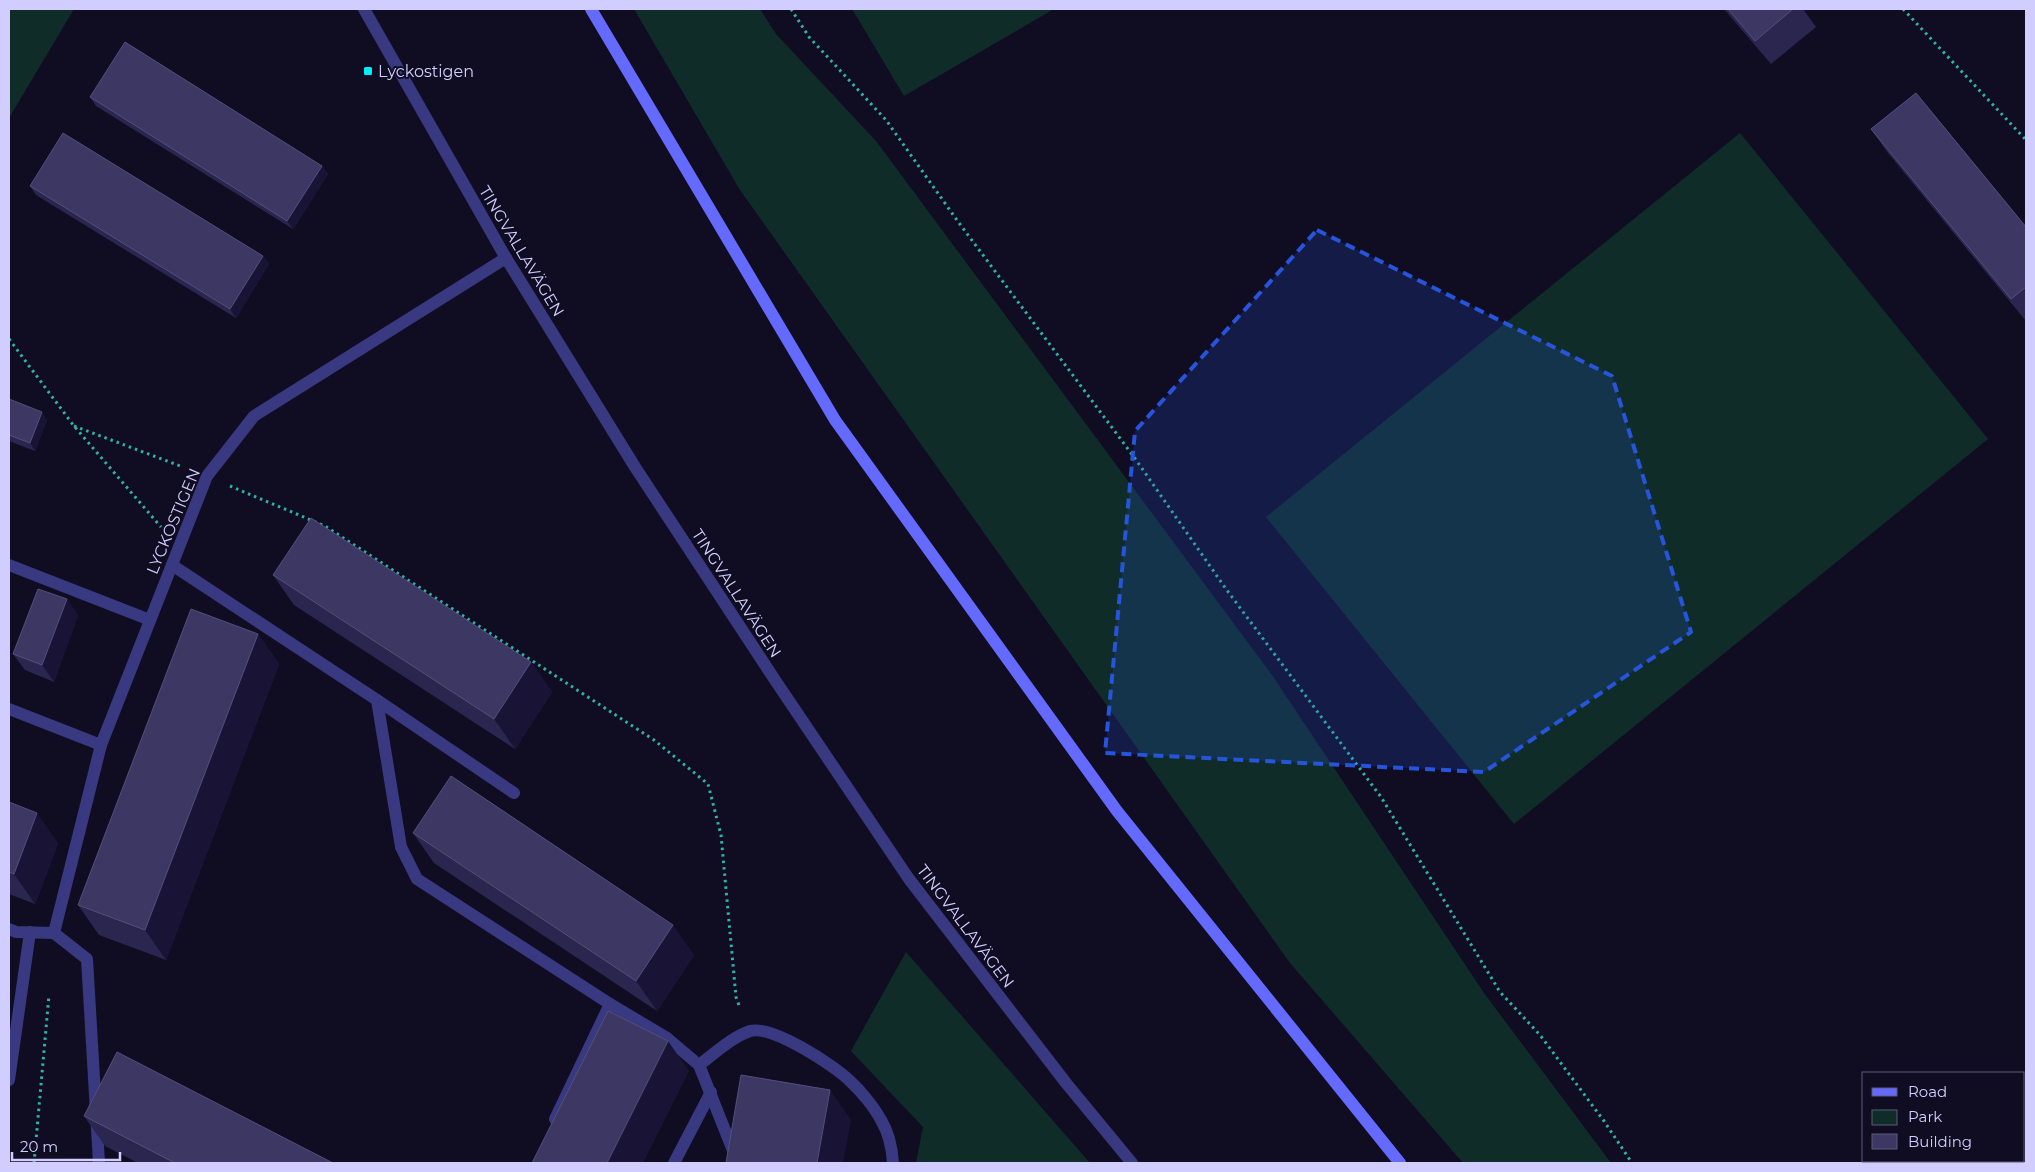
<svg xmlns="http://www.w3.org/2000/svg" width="2035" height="1172" font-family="Montserrat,sans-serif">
<rect width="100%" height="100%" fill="#100d22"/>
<g fill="#102c29">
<path d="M9,9H74L9,118Z"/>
<path d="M634,9H760L776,34L876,141L1272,675L1484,993L1611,1163H1463L1290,963L740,190Z"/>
<path d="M852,9H1054L904,96Z"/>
<path d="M1740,133L1988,439L1514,824L1266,517Z"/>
<path d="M906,952L1090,1163H916L923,1127L851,1051Z"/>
</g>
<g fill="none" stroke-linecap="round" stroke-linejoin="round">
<g stroke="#2db4a4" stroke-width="3" stroke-dasharray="2.5 4" stroke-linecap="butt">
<path d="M791,9L809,37L886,120L959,223L1134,457L1226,589L1381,797L1500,992L1540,1035L1604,1121L1632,1163"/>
<path d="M1903,9L2026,140"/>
<path d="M9,339L74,426L161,527"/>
<path d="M74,426L183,467"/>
<path d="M230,486L325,526L654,740L708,784L721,835L736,997L740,1008"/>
<path d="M34,1163L49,995"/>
</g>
<g stroke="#383981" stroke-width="12">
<path d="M9,565L150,620"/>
<path d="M9,709L101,745"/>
</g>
<g stroke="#383981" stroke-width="12">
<path d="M364,9L506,258L635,467L775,680L909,879L1066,1083L1132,1163"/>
<path d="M172,565L377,700L401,847L417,879L610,1004L667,1038L699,1065L738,1163"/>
<path d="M377,700L514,793"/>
<path d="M9,929L16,932L54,933L87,959L99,1163"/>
<path d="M54,933L101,745L207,476L254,416L506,258"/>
<path d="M699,1065C714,1054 732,1037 750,1031C772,1025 834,1065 850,1081C861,1091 874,1107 881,1120C889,1133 892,1148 893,1163"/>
<path d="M9,1080L30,932"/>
<path d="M555,1119L610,1004"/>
<path d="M674,1163L711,1092"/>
</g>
<path stroke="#656aff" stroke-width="12" d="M591,9L835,420L1117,811L1400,1163"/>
</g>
<g fill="#2b2650">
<path d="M1724,9H1803L1816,27L1771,64Z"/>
<path d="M90,97L322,166L328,174L293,229L96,106Z"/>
<path d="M1871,129L2026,227V321L1888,153Z"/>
<path d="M30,186L263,256L269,264L236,318L36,195Z"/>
<path d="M9,399L47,420L35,451L9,441Z"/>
<path d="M273,575L531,662L552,692L515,749L294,605Z"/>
<path d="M78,615L54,682L25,670L13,654Z"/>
<path d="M258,634L279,664L166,960L99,935L78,905Z"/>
<path d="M9,802L58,843L35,904L9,894Z"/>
<path d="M413,833L694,955L657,1011L434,863Z"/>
<path d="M84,1116L333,1163H138L105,1146Z"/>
</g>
<g fill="#191436">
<path d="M322,166L328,174L293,229L287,221Z"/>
<path d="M263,256L269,264L236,318L230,309Z"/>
<path d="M42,412L47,420L35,451L30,443Z"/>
<path d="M67,599L78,615L54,682L42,665Z"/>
<path d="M258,634L279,664L166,960L145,930Z"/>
<path d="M531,662L552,692L515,749L494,719Z"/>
<path d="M37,813L58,843L35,904L14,874Z"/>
<path d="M673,925L694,955L657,1011L636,981Z"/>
<path d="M668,1041L689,1071L643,1163H607Z"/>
<path d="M830,1090L851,1120L843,1163H817Z"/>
</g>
<g fill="#3d3863" stroke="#544f7b">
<path d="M1728,9H1793L1755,41Z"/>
<path d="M125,42L322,166L287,221L90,97Z"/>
<path d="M1916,93L2026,227V287L2011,299L1871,129Z"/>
<path d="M63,133L263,256L230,309L30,186Z"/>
<path d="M9,399L42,412L30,443L9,435Z"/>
<path d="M311,518L531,662L494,719L273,575Z"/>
<path d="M38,589L67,599L42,665L13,654Z"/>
<path d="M191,609L258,634L145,930L78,905Z"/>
<path d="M451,776L673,925L636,981L413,833Z"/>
<path d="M9,802L37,813L14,874L9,872Z"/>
<path d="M608,1011L668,1041L607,1163H532Z"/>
<path d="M117,1052L333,1163H175L84,1116Z"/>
<path d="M741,1075L830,1090L817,1163H726Z"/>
</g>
<path fill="#2654da" fill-opacity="0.2" stroke="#2654da" stroke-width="4" stroke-dasharray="10 6" stroke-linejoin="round" d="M1317,230L1612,376L1691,632L1484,772L1105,753L1135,431Z"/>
<rect fill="#00eef9" stroke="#100d22" stroke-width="2" x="363" y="66" width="10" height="10" rx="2.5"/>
<g text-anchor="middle" stroke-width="4" stroke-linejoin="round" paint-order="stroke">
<g font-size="16" fill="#d1ceff" stroke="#100d22" text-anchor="start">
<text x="378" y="77">Lyckostigen</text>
</g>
<g font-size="16" fill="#d1ceff" stroke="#100d22">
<text transform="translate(522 251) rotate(59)" y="6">TINGVALLAVÄGEN</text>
<text transform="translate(173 521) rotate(-67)" y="6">LYCKOSTIGEN</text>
<text transform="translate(737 593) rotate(57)" y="6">TINGVALLAVÄGEN</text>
<text transform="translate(966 926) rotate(53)" y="6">TINGVALLAVÄGEN</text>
</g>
</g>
<rect width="2035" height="1172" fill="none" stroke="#d1ceff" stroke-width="20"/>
<rect x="1862" y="1072" width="162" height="90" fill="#100d22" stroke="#5d5a7a"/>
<rect x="1872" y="1088" width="25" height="8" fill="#656aff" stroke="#5d5a7a"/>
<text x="1908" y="1097" font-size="15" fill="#d1ceff">Road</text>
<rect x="1872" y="1110" width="25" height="15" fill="#102c29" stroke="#5d5a7a"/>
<text x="1908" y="1122" font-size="15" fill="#d1ceff">Park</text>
<rect x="1872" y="1134" width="25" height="15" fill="#3d3863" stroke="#5d5a7a"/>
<text x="1908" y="1147" font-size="15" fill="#d1ceff">Building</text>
<path d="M12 1152v8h108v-8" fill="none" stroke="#d1ceff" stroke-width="2.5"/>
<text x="20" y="1152" font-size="15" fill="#d1ceff" stroke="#100d22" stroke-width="4" paint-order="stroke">20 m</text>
</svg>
